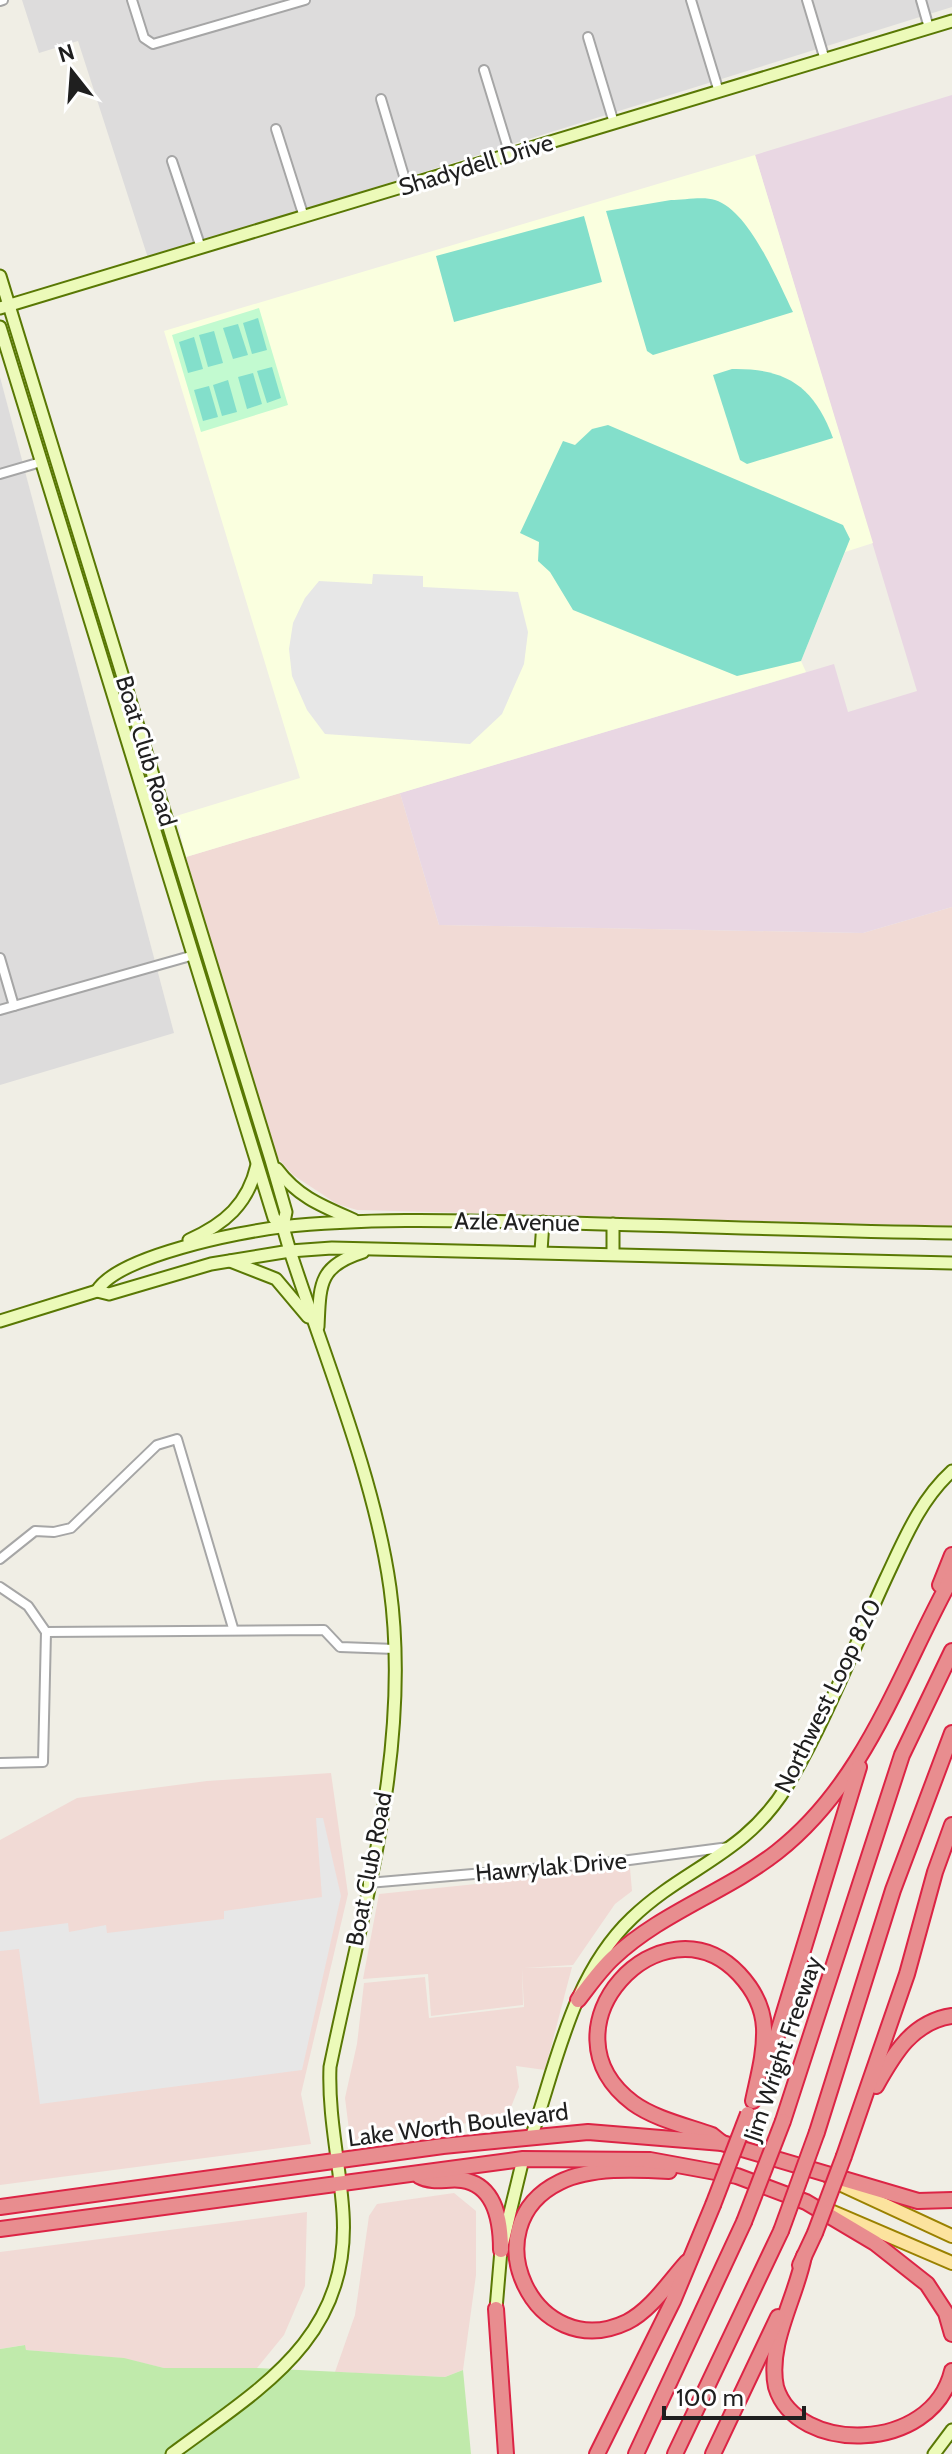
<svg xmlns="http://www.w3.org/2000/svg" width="952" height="2454" font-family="Cabin,sans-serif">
<rect width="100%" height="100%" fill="#f0eee5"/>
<g fill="#dddcdc">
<path d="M22,0H952V7L148,258L78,41L39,53Z"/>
<path d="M0,377L174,1033L0,1085Z"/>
</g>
<g fill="#f1dad5">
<path d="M400,793L439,925L863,933L952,907V1226L357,1210L337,1204L293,1175L275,1155L186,857Z"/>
<path d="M331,1773L348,1894L301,2094L311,2144L0,2185V1840L77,1798L207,1781Z"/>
<path d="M630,1868L632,1891L615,1904L573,1965L524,1968L572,1967L545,2070L516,2066L519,2087L507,2117L355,2140L349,2130L345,2098L357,2044L364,1983L425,1977L429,2018L524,2007L522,1968L523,2005L431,2016L428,1974L363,1979L379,1894Z"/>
<path d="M454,2193L476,2211V2275L463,2370L445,2377L335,2372L355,2315L369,2216L377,2204Z"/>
<path d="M307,2212L305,2286L284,2335L257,2368H164L121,2358L26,2350L24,2345L0,2349V2252Z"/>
</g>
<path fill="#e9d7e3" d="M952,95V907L863,933L439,925L400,793L834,664L848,712L917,691L755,155Z"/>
<path fill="#faffdf" d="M755,155L873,543L845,552L801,661L806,672L186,857L176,816L300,778L164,331Z"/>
<path fill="#c0eaab" d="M25,2345L26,2350L124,2358L164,2368H257L445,2377L463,2370L471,2454H0V2349Z"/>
<path fill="#c2fad0" d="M259,308L288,405L201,432L172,335Z"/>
<g fill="#83dfcb">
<path d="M671,200C683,200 704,196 715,200C750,211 778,282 793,312L653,355L647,351L606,211Z"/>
<path d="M584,216L602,282L454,322L436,256Z"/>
<path d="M258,318L267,350L252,354L243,323Z"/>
<path d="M238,324L248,355L233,359L223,328Z"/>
<path d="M214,331L223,363L208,367L199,335Z"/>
<path d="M194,337L203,369L188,373L179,342Z"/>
<path d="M272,367L281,398L267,403L257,371Z"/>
<path d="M732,369C786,368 814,386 833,438L747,464L740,460L713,375Z"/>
<path d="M253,373L262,404L247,409L238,377Z"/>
<path d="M228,380L237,412L222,416L213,385Z"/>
<path d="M209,386L218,417L203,421L194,390Z"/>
<path d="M608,425L843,525L850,539L801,661L737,676L573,610L550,572L538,561L539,542L520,533L563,441L575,445L592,429Z"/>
</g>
<g fill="#e7e7e7">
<path d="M373,574L423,576V587L518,592L528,632L524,664L502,714L470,744L325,734L307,710L292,676L289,649L293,623L305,598L319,581L372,584Z"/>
<path d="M316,1818H323L341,1896L302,2070L40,2104L19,1949L0,1951V1932L68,1923L69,1932L106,1925L107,1933L224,1919V1911L322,1897Z"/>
</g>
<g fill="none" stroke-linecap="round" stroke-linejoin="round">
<g stroke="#a6a6a6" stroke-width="12">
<g id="street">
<path d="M132,0L144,38L153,44L305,0"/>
<path d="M691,0L719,92"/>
<path d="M807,0L825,60"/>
<path d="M921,0L929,28"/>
<path d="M0,1L3,0"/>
<path d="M588,37L614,123"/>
<path d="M484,70L510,155"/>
<path d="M381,99L407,186"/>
<path d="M276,129L304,217"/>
<path d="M172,161L201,248"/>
<path d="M0,474L41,462"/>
<path d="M0,958L14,1006"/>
<path d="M0,1010L194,955"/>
<path d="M0,1559L35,1531L54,1532L71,1528L157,1445L177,1439L233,1628"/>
<path d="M0,1587L28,1606L46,1632L324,1630L340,1647L395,1649"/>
<path d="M0,1763L43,1762L46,1632"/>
<path d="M368,1883L614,1862L729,1847"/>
</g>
</g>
<g stroke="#597804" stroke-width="15">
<g id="secondary">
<path d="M0,276L271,1160L286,1212L283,1227L290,1251C324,1356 375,1479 390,1588C412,1748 362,1911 330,2067C328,2117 340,2164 343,2213C351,2339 259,2389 172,2454"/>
<path d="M0,308L952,21"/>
<path d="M0,327L274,1218L283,1227"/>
<path d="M277,1169C298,1197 322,1206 354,1220"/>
<path d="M189,1240C225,1224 248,1204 257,1165"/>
<path d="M541,1251L543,1222"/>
<path d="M613,1253V1224"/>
<path d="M230,1261L276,1279L308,1317"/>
<path d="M97,1291C117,1256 240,1232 281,1227C375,1217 471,1221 565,1223C694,1226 823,1231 952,1233"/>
<path d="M0,1321L97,1291L109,1294L211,1264L290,1251L332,1248L952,1263"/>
<path d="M318,1327C320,1285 318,1266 363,1252"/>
<path d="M532,2135C557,2061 573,1974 632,1918C685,1867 745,1855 787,1786C826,1721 854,1647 886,1578C904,1540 920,1500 952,1471"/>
<path d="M496,2309L501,2250L523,2159"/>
<path d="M934,2454L952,2430"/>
</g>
</g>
<g stroke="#9a8100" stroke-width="16">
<g id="primary">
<path d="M831,2180L952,2236"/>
<path d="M826,2209L952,2263"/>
</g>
</g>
<g stroke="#dc2445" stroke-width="18">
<g id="highway">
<path d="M940,1585L952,1555"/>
<path d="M578,2000C589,1986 600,1970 613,1958C660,1913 726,1892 777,1852C866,1782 899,1673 952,1577"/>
<path d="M768,2065L859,1767"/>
<path d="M876,2086C894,2054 912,2022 952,2016"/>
<path d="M783,2121L902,1755L952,1651"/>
<path d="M817,2132L893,1890L952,1733"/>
<path d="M722,2143L712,2135C687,2126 655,2119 633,2103C535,2029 662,1893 739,1974C753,1989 763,2007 764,2028C765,2053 758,2077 753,2101"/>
<path d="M844,2156L907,1974L935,1872L952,1825"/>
<path d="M669,2171C636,2169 590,2167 560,2182C469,2226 535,2366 627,2322C651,2310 669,2282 687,2262"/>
<path d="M419,2176C434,2184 446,2178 462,2180C496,2185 501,2222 501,2250"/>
<path d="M0,2207L443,2146L588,2132L722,2143L918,2201L952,2200"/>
<path d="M0,2229L523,2159L650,2160L737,2176L806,2202L875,2243L927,2284L946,2313L952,2334"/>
<path d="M804,2256C796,2298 767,2344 776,2387C796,2454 932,2454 952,2371"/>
<path d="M800,2265L815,2233"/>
<path d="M496,2309L506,2454"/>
<path d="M597,2454L673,2301L713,2205"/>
<path d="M636,2454L744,2222"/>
<path d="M675,2454L781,2231"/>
<path d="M713,2454L778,2317"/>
</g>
</g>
<use href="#street" stroke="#fff" stroke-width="8"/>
<use href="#secondary" stroke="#ecfab9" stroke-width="11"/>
<use href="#primary" stroke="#fce39e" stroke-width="12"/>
<use href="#highway" stroke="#e88d8f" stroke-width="14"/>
<g stroke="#dc2445" stroke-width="18" stroke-linecap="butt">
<g id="highway-bridge">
<path d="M713,2205L748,2114"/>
<path d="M744,2222L783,2121"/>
<path d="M781,2231L817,2132"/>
<path d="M815,2233L844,2156"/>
</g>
</g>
<use href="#highway-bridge" stroke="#e88d8f" stroke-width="14"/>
</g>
<g text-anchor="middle" stroke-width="6" stroke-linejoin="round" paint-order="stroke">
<g font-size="24" fill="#1f1f1f" stroke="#fff">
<text transform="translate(476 165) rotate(-17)" y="8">Shadydell Drive</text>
<text transform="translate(146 751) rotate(73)" y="8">Boat Club Road</text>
<text transform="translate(517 1222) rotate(1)" y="8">Azle Avenue</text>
<text transform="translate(828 1696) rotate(-64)" y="8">Northwest Loop 820</text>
<text transform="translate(551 1867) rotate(-5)" y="8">Hawrylak Drive</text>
<text transform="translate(369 1869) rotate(-79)" y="8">Boat Club Road</text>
<text transform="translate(783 2049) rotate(-71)" y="8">Jim Wright Freeway</text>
<text transform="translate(458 2125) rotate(-7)" y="8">Lake Worth Boulevard</text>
</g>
</g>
<g transform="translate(72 72) rotate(343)" stroke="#ffffff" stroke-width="6" paint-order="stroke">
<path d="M0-6L14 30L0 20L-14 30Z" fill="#1f1f1f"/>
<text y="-12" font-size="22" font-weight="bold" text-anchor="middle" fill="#1f1f1f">N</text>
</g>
<path d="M664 2406v12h140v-12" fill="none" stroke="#1f1f1f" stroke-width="4"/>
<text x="676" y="2406" font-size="24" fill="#1f1f1f" stroke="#ffffff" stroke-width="6" paint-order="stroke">100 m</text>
</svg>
